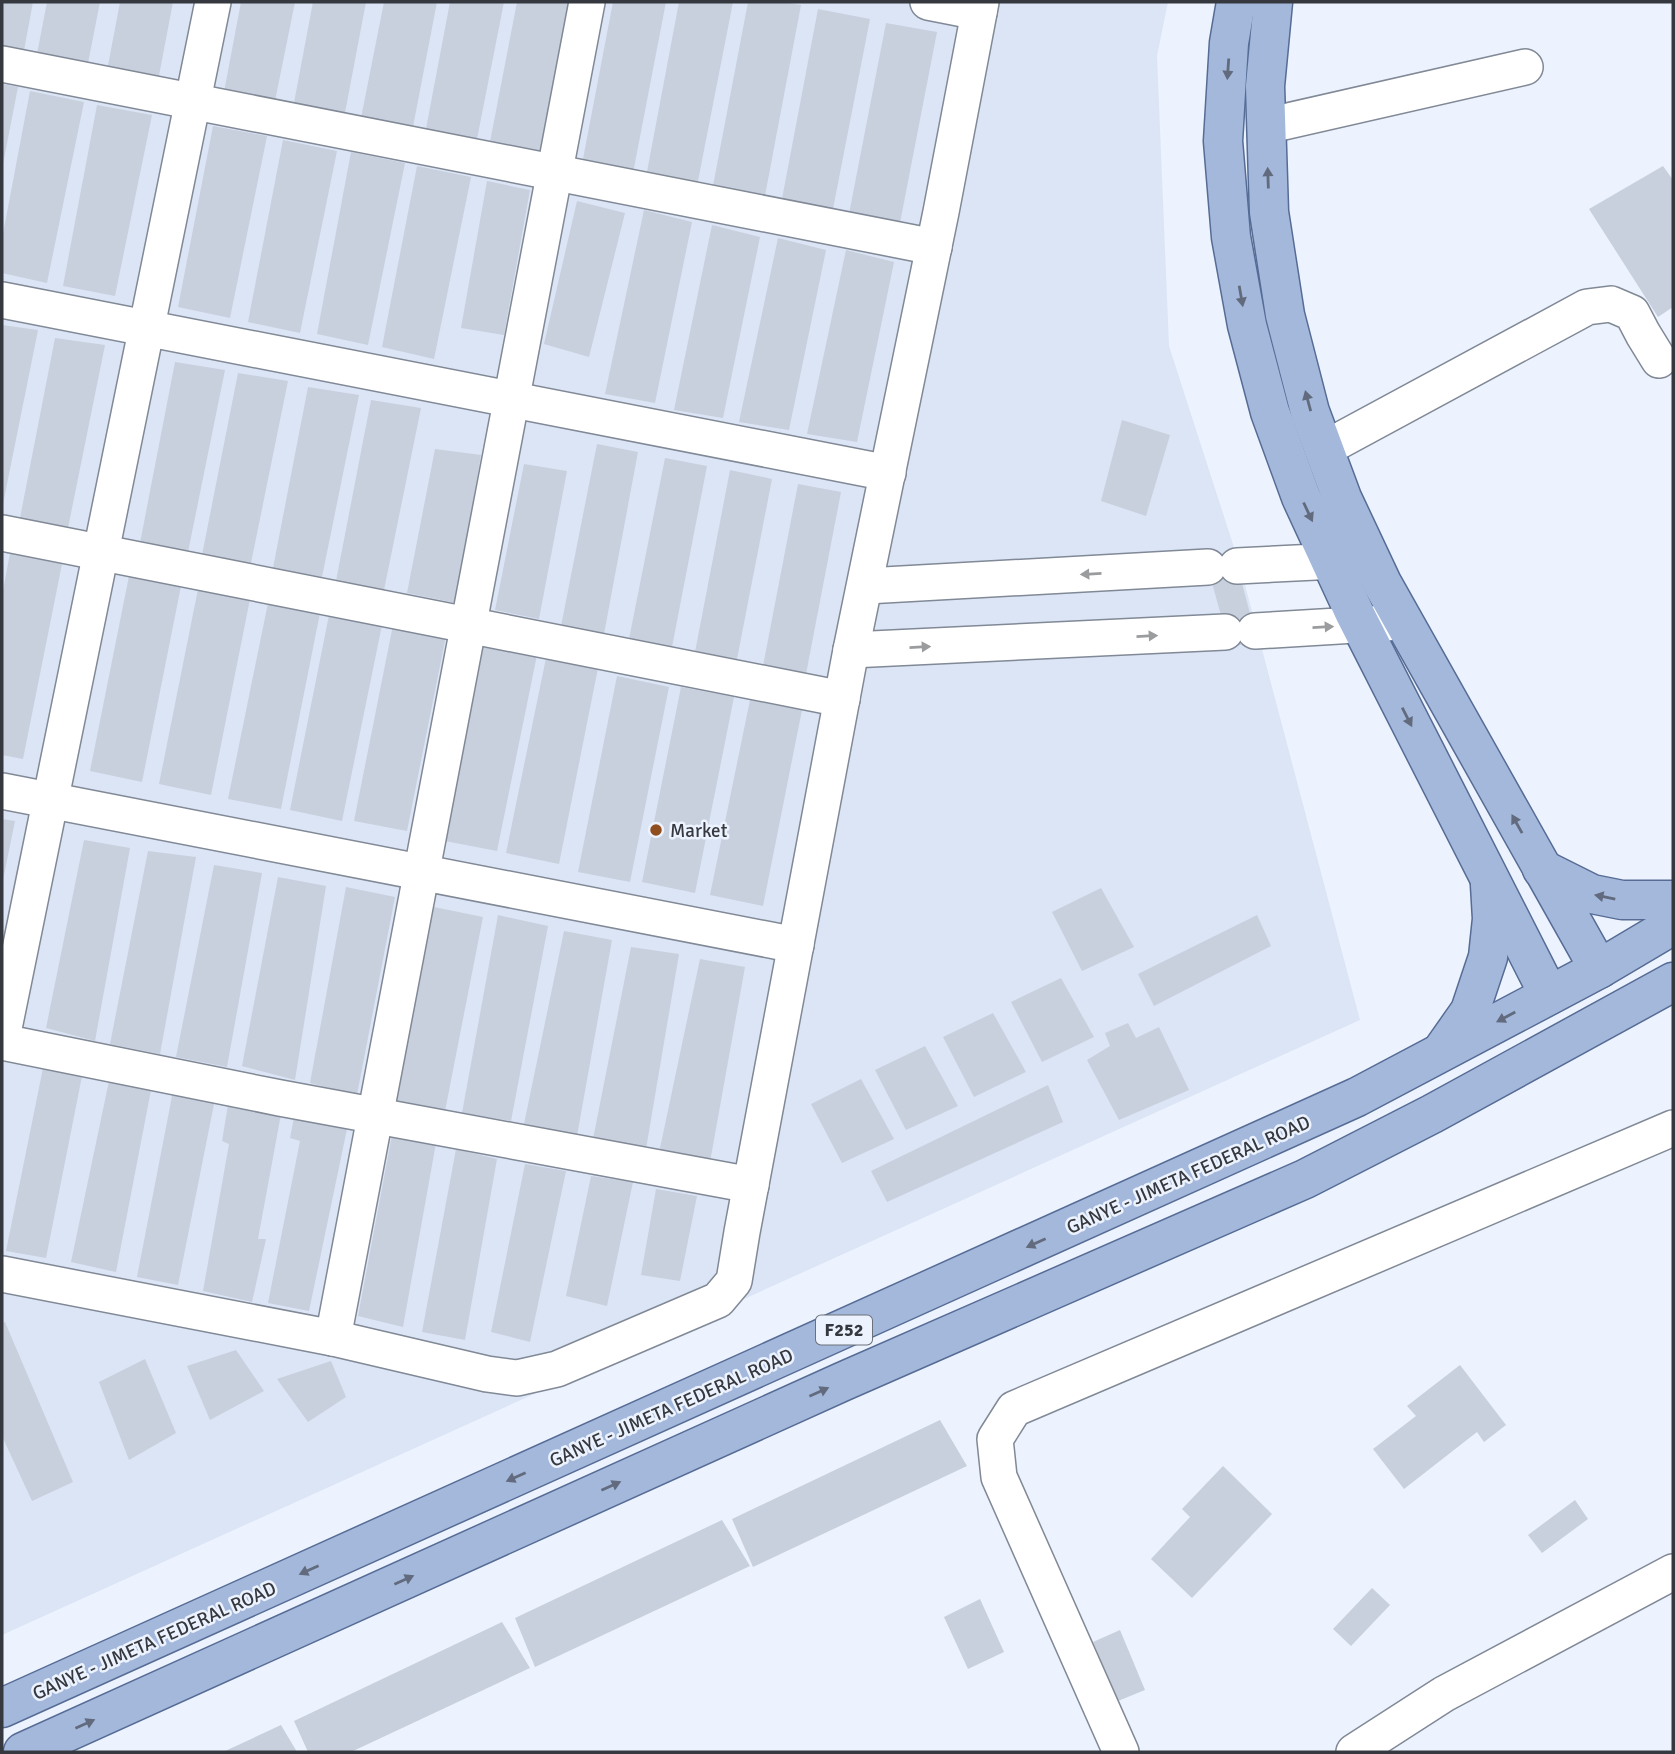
<svg xmlns="http://www.w3.org/2000/svg" width="1675" height="1754" font-family="Signika,sans-serif">
<rect width="100%" height="100%" fill="#ecf3fe"/>
<path fill="#dbe5f5" d="M2,2H1168L1157,56L1169,346L1240,566L1360,1020L2,1635Z"/>
<g fill="#c8d0de">
<path d="M2,2H33L23,56L2,52Z"/>
<path d="M47,2H100L88,63L37,54Z"/>
<path d="M120,2H173L158,81L107,71Z"/>
<path d="M241,2H295L275,101L224,92Z"/>
<path d="M313,2H366L344,118L293,108Z"/>
<path d="M384,2H437L412,132L360,123Z"/>
<path d="M450,2H504L476,144L425,134Z"/>
<path d="M517,2H570L540,156L489,147Z"/>
<path d="M613,2H666L633,173L582,164Z"/>
<path d="M679,2H733L697,186L646,177Z"/>
<path d="M748,2H782L801,5L764,201L712,191Z"/>
<path d="M818,9L870,19L832,214L781,204Z"/>
<path d="M886,23L937,32L899,228L848,219Z"/>
<path d="M2,84L18,87L3,164H2Z"/>
<path d="M30,91L84,102L47,283L2,273V239Z"/>
<path d="M97,105L152,115L115,296L63,286Z"/>
<path d="M213,126L267,136L230,318L178,307Z"/>
<path d="M283,140L337,151L300,333L248,322Z"/>
<path d="M351,152L405,163L368,345L317,334Z"/>
<path d="M417,166L471,177L434,359L382,347Z"/>
<path d="M1663,166L1673,180V307L1658,317L1589,209Z"/>
<path d="M487,181L530,190L504,335L461,328Z"/>
<path d="M577,201L625,213L589,357L544,344Z"/>
<path d="M644,210L692,222L655,403L605,394Z"/>
<path d="M712,225L760,237L723,418L674,410Z"/>
<path d="M778,238L826,250L789,430L739,422Z"/>
<path d="M846,250L894,262L857,442L807,434Z"/>
<path d="M2,325L38,330L3,504H2Z"/>
<path d="M55,338L105,345L68,528L20,518Z"/>
<path d="M175,362L225,370L188,552L140,543Z"/>
<path d="M238,373L288,381L251,563L202,555Z"/>
<path d="M308,387L359,395L322,577L273,568Z"/>
<path d="M371,400L421,408L384,590L336,581Z"/>
<path d="M1122,420L1170,435L1146,516L1101,501Z"/>
<path d="M597,444L638,452L604,634L561,626Z"/>
<path d="M435,449L481,455L456,603L407,593Z"/>
<path d="M665,458L707,466L672,647L629,639Z"/>
<path d="M524,464L567,471L539,619L495,610Z"/>
<path d="M730,470L772,479L737,659L695,652Z"/>
<path d="M798,484L841,492L806,674L763,666Z"/>
<path d="M10,553L62,564L23,759L2,755V596Z"/>
<path d="M1234,553L1257,640L1230,648L1206,561Z"/>
<path d="M129,576L181,586L142,782L90,771Z"/>
<path d="M198,589L250,599L211,795L159,784Z"/>
<path d="M268,603L320,613L281,809L228,799Z"/>
<path d="M329,615L382,625L342,821L290,810Z"/>
<path d="M393,625L446,636L407,831L354,821Z"/>
<path d="M484,645L537,655L497,851L445,841Z"/>
<path d="M546,658L598,668L559,864L506,853Z"/>
<path d="M617,676L669,687L630,882L578,872Z"/>
<path d="M681,687L734,697L695,893L642,882Z"/>
<path d="M750,700L802,710L763,906L710,895Z"/>
<path d="M2,819L15,821L3,880H2Z"/>
<path d="M84,840L130,848L95,1041L46,1028Z"/>
<path d="M148,851L196,857L160,1054L110,1044Z"/>
<path d="M214,865L262,873L227,1067L176,1057Z"/>
<path d="M278,877L326,886L295,1080L242,1066Z"/>
<path d="M346,887L395,897L357,1095L310,1083Z"/>
<path d="M1101,888L1134,947L1082,971L1052,912Z"/>
<path d="M434,907L483,917L445,1111L394,1100Z"/>
<path d="M498,915L548,926L511,1121L462,1113Z"/>
<path d="M1257,915L1271,946L1154,1006L1138,974Z"/>
<path d="M564,931L612,940L577,1136L524,1124Z"/>
<path d="M631,947L679,954L646,1149L593,1139Z"/>
<path d="M700,959L745,967L710,1162L659,1153Z"/>
<path d="M1061,978L1094,1037L1042,1062L1011,1002Z"/>
<path d="M993,1013L1026,1072L974,1097L943,1037Z"/>
<path d="M1128,1023L1136,1038L1159,1027L1189,1090L1119,1120L1087,1060L1110,1046L1105,1033Z"/>
<path d="M925,1046L958,1106L906,1130L875,1070Z"/>
<path d="M43,1068L82,1076L46,1258L6,1251Z"/>
<path d="M861,1079L894,1139L842,1163L811,1104Z"/>
<path d="M109,1081L151,1090L116,1272L71,1262Z"/>
<path d="M1048,1085L1063,1122L887,1202L871,1171Z"/>
<path d="M173,1091L215,1099L178,1285L137,1277Z"/>
<path d="M228,1105L281,1114L258,1239H266L252,1302L203,1291L229,1144L222,1141Z"/>
<path d="M294,1117L347,1129L309,1311L268,1303L300,1141L290,1138Z"/>
<path d="M392,1135L436,1143L403,1327L358,1316Z"/>
<path d="M456,1149L497,1159L465,1340L422,1332Z"/>
<path d="M525,1164L566,1171L530,1342L491,1332Z"/>
<path d="M591,1176L633,1182L607,1306L566,1296Z"/>
<path d="M656,1189L697,1196L680,1281L641,1275Z"/>
<path d="M5,1322L73,1482L32,1501L2,1436V1323Z"/>
<path d="M236,1350L264,1391L210,1420L187,1366Z"/>
<path d="M145,1359L176,1433L129,1460L99,1382Z"/>
<path d="M331,1361L346,1397L308,1422L277,1379Z"/>
<path d="M1460,1365L1506,1425L1484,1442L1477,1432L1404,1489L1373,1449L1416,1416L1407,1406Z"/>
<path d="M940,1420L967,1466L753,1567L732,1519Z"/>
<path d="M1223,1466L1272,1514L1192,1598L1151,1559L1190,1517L1182,1509Z"/>
<path d="M1575,1500L1588,1519L1542,1553L1528,1535Z"/>
<path d="M722,1520L750,1566L535,1667L515,1618Z"/>
<path d="M1372,1588L1390,1605L1351,1646L1333,1629Z"/>
<path d="M980,1599L1004,1652L968,1669L944,1617Z"/>
<path d="M502,1622L530,1668L351,1752H308L294,1721Z"/>
<path d="M1120,1630L1145,1690L1118,1701L1093,1642Z"/>
<path d="M281,1725L297,1752H223Z"/>
</g>
<g fill="none" stroke-linecap="round" stroke-linejoin="round">
<g stroke="#818996" stroke-width="38">
<g id="minor">
<path d="M928,2L979,12"/>
<path d="M2,64L934,247"/>
<path d="M1266,126L1525,67"/>
<path d="M2,300L888,473"/>
<path d="M1324,449L1587,307L1611,304L1632,313L1643,334L1659,360"/>
<path d="M2,533L842,699"/>
<path d="M1237,566L1357,560"/>
<path d="M866,586L1208,567"/>
<path d="M1255,631L1388,623"/>
<path d="M851,650L1225,632"/>
<path d="M2,791L796,945"/>
<path d="M2,1038L213,2"/>
<path d="M2,1042L280,1098L751,1185"/>
<path d="M2,1274L333,1338L487,1374L517,1378L557,1369L718,1300L734,1281L742,1232L851,650L941,212L981,2"/>
<path d="M333,1338L587,2"/>
<path d="M1121,1752L999,1477L995,1439L1014,1409L1673,1128"/>
<path d="M1354,1752L1444,1694L1673,1572"/>
</g>
</g>
<g stroke="#566c95" stroke-width="41">
<g id="major">
<path d="M1236,2L1229,43L1223,141L1231,237L1247,325L1270,412L1301,497L1355,614L1549,995"/>
<path d="M1273,2L1265,86L1269,212L1285,315L1310,412L1342,498L1382,583L1599,969"/>
<path d="M1542,869L1592,894L1622,900H1673"/>
<path d="M1444,1048L1470,1011L1488,957L1492,919L1490,885"/>
<path d="M2,1708L1357,1097L1599,969L1673,925"/>
<path d="M23,1752L844,1381L1305,1179L1432,1114L1673,982"/>
</g>
</g>
<use href="#minor" stroke="#fff" stroke-width="35"/>
<use href="#major" stroke="#a4b8dc" stroke-width="38"/>
</g>
<defs><path id="oneway-solid" d="M-6-.8H1V-3.2L6.5 0L1 3.2V.8H-6Z" transform="scale(1.75)"/></defs>
<g fill="#616b7d">
<use href="#oneway-solid" transform="translate(1228 69) rotate(94)"/>
<use href="#oneway-solid" transform="translate(1268 178) rotate(-92)"/>
<use href="#oneway-solid" transform="translate(1241 296) rotate(80)"/>
<use href="#oneway-solid" transform="translate(1308 401) rotate(-105)"/>
<use href="#oneway-solid" transform="translate(1308 512) rotate(65)"/>
<use href="#oneway-solid" transform="translate(1407 717) rotate(63)"/>
<use href="#oneway-solid" transform="translate(1517 824) rotate(-119)"/>
<use href="#oneway-solid" transform="translate(1605 897) rotate(-168)"/>
<use href="#oneway-solid" transform="translate(1506 1017) rotate(152)"/>
<use href="#oneway-solid" transform="translate(1036 1243) rotate(156)"/>
<use href="#oneway-solid" transform="translate(819 1392) rotate(-24)"/>
<use href="#oneway-solid" transform="translate(516 1477) rotate(156)"/>
<use href="#oneway-solid" transform="translate(611 1486) rotate(-24)"/>
<use href="#oneway-solid" transform="translate(309 1570) rotate(156)"/>
<use href="#oneway-solid" transform="translate(404 1580) rotate(-24)"/>
<use href="#oneway-solid" transform="translate(85 1724) rotate(-24)"/>
</g>
<g fill="#9a9c9e">
<use href="#oneway-solid" transform="translate(1091 574) rotate(177)"/>
<use href="#oneway-solid" transform="translate(1323 627) rotate(-3)"/>
<use href="#oneway-solid" transform="translate(1147 636) rotate(-3)"/>
<use href="#oneway-solid" transform="translate(920 647) rotate(-3)"/>
</g>
<circle fill="#904d1e" stroke="#ecf3fe" stroke-width="2.5" cx="656" cy="830" r="7"/>
<g text-anchor="middle" stroke-width="5" stroke-linejoin="round" paint-order="stroke">
<rect fill="#ecf3fe" stroke="#6c7078" stroke-width="2" x="816" y="1315.5" width="56" height="29" rx="5"/>
<g font-size="18" font-weight="bold" fill="#35383e">
<text x="844" y="1336">F252</text>
</g>
<g font-size="19" fill="#35383e" stroke="#ecf3fe" text-anchor="start">
<text x="670" y="837">Market</text>
</g>
<g font-size="19" fill="#35383e" stroke="#ecf3fe">
<text transform="translate(1188 1174) rotate(-24)" y="7">GANYE - JIMETA FEDERAL ROAD</text>
<text transform="translate(671 1407) rotate(-24)" y="7">GANYE - JIMETA FEDERAL ROAD</text>
<text transform="translate(154 1640) rotate(-24)" y="7">GANYE - JIMETA FEDERAL ROAD</text>
</g>
</g>
<rect width="1675" height="1754" fill="none" stroke="#35383e" stroke-width="7"/>
</svg>
